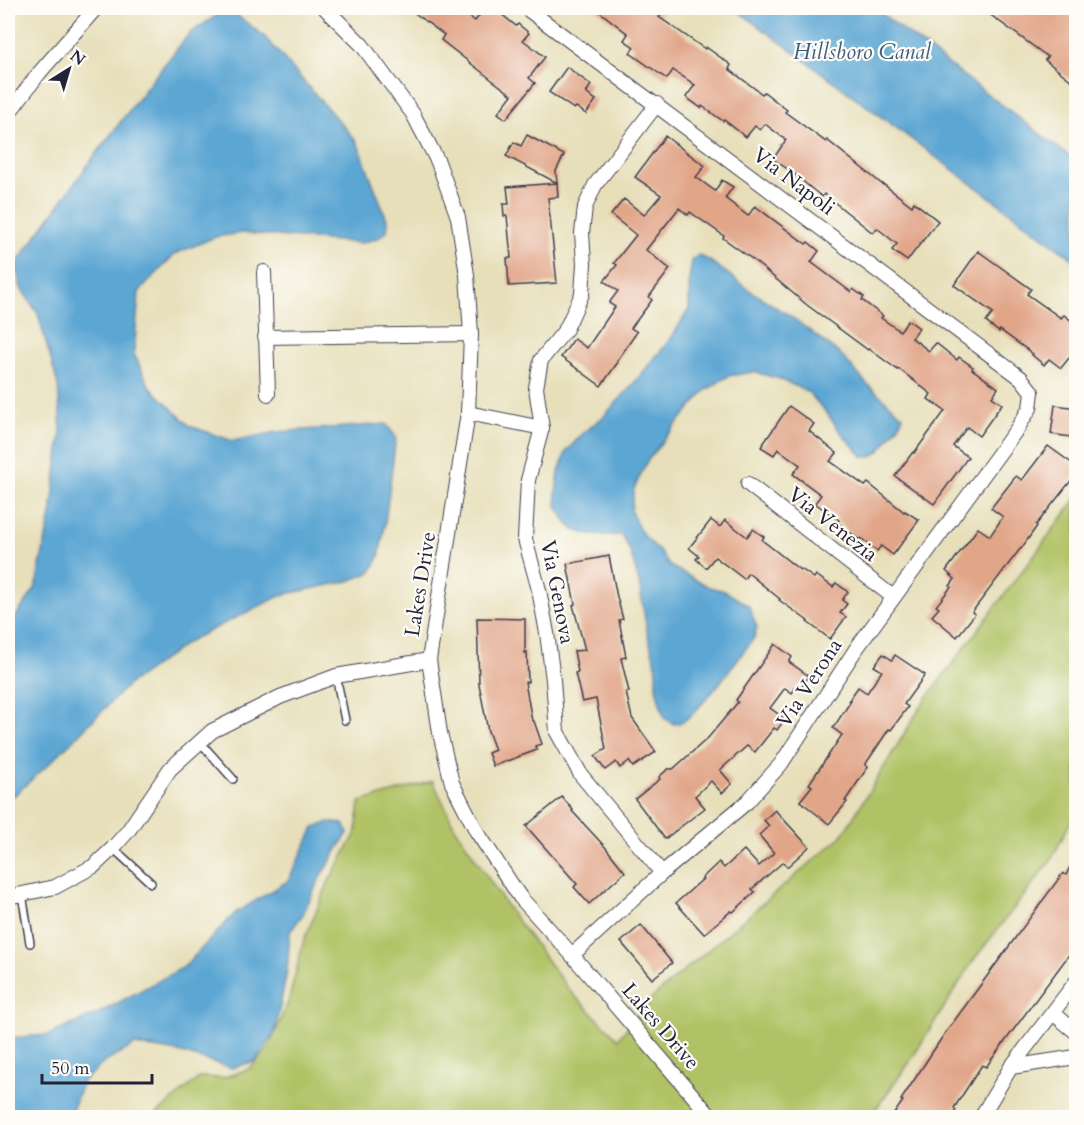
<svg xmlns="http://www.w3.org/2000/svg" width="1084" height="1125" font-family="Cardo,serif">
<rect width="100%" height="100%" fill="#fdfcf7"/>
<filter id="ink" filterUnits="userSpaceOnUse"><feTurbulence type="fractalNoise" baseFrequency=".0167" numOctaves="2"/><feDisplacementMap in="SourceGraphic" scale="12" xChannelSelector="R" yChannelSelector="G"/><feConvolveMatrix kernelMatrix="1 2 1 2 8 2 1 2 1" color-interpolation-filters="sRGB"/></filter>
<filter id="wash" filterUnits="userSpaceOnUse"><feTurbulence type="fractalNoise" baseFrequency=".008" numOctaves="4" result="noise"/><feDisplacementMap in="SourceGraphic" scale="24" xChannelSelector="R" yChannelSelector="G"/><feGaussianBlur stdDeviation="1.35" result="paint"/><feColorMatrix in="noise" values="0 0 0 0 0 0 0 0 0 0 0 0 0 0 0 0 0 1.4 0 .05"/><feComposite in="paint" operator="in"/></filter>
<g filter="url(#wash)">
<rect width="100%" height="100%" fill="#e7dfba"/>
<path fill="#b0c265" stroke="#697250" stroke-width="1.5" d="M1076,499V811L1050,862L973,961L909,1063L870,1117L152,1118L200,1077L222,1078L249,1069L268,1049L288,1003L304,940L329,881L356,833L360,802L433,781L454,826L510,911L569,990L618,1039L652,998L842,836L923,703Z"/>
<g fill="#5ba6d3" stroke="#3e6487" stroke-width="1.5">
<path d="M734,8H874L1076,161V261Z"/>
<path d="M222,12L235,14L264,36L357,142L388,222L387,231L378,238L361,243L242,233L215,237L175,254L139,292L134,354L150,387L190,426L233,441L276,432L386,424L396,437L384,531L379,557L371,572L349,581L282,595L191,640L128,685L51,762L8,801V627L35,589L51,515L61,432L58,385L38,314L21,288L16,264L87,166L156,75L190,33Z"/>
<path d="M699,255L713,263L752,292L789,315L840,354L867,384L903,416L899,425L879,452L870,457L862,456L838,429L826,412L808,392L780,379L754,372L728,376L705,391L665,438L646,463L634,489L631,511L636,523L643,535L659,551L670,566L709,587L725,591L749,606L757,627L754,638L716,688L692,715L681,723L674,724L664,718L656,688V666L647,632L639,582L629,548L621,535H590L574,530L567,523L557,506L556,492L559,472L566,452L582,434L604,416L629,389L672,337L689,309V280L692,260Z"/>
<path d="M329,822L344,824L348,833L320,878L303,914L290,932L287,971L275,1032L256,1061L232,1068L178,1052L135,1045L105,1062L83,1081L72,1111L73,1117H8V1038L49,1035L99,1013L184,967L235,913L288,881L314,828Z"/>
</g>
<g id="blocks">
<g fill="#e1a588">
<path d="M408,8H458L475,21L485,8H494L516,26L518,24L529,33L523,40L545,57L529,78L535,83L506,119L498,113L512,95L492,80L441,40L444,35Z"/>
<path d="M595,8H656L663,12L659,17L705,49L706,47L731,65L729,69L762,94L764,92L787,110L785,112L826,142L827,140L883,185V184L912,206L914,202L938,221L907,261L892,250L897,244L877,228L873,233L824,194L822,197L789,170L773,159L786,140L765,124L760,130L755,126L746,137L724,120L723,121L702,106L701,108L686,97L695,85L673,70L667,79L630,53L634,47L624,40L628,34Z"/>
<path d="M981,8H1077V85L1045,60L1048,57Z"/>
<path d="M567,67L591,85L586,93L596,100L586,114L576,107L574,109L549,92Z"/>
<path d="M527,135L564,155L556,171L557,183L506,156L514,142L521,146Z"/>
<path d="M665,136L705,166L696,177L715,191L722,180L733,187L725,198L748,216L755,206L806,244L808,242L819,251L811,262L851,292L853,289L864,297L862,300L883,316L881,318L900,331L908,320L919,328L912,338L929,351L936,343L957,360L959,357L973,367L972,369L998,388L992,397L1002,404L979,436L967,427L953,446L968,457L934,504L895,476L913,452L914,453L945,411L928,399L931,394L899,369L898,370L869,349L868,350L807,305L752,259L723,238L724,236L690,212L688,215L679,208L646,250L670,269L649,297L652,300L631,328L637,332L617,361L618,362L601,386L561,357L574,339L587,348L615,307L609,303L618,291L604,281L617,265L614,263L636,235L611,215L624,199L644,215L661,195L635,177Z"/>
<path d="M557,183L558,197L548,198L557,283L509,286L507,258H511L507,216H504L503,204H509L507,187Z"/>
<path d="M978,251L1031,289L1027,294L1061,318L1064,315L1077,325V348L1061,368L1049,359L1044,365L1032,355L1033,354L1000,330L999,332L986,322L993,313L954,285Z"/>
<path d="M1055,405L1077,408V438L1051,434Z"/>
<path d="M789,406L814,424L809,431L837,453L830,461L865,486L868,483L904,512L905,511L919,520L893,555L881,546L877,551L861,538L860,540L837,522L839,520L815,503L821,495L793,474L800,465L778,449L774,455L761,447Z"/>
<path d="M1048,446L1077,467V473L1036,525L1037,526L1021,549H1020L972,612L975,614L957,637L932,616L939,608L936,606L951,587L950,586L955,579L946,571L978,528L990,536L1003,517L991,508L1016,476L1022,480Z"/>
<path d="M711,520L720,527L725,520L747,537L753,529L764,537L762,540L800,570L801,569L814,578L816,575L833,587L836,583L848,592L842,600L847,604L840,613L846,617L830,639L807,622L808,621L779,600L780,599L748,573L744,579L715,557L706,568L696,559L699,556L689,548Z"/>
<path d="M609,556L617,597L623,619L619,620L626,657L621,658L629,692H626L632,718L656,752L633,767L629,761L620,768L616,762L605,770L595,756L606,749L596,699L582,702L575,673L578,672L574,651L585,650L573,605L575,604L567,564Z"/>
<path d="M477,618L525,619V653L527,652L528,682H525L532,721H534L542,744L535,746L537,750L493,766L488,753L495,750L488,731L479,684Z"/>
<path d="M775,644L792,657L789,662L809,676L802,687L798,684L792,693L785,688L770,708L785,719L777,730L774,728L755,752L747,746L720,770L732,784L722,793L711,781L695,796L705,808L665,839L635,799L660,779L659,777L668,769H673L708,738L738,702L736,700Z"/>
<path d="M883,654L892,660L895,655L925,675L904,704L908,707L891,730L889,729L865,765L868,767L845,801L847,802L829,824L800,801L812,786L809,784L842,735L833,728L851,701L849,700L858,687L867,693L882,671L874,666Z"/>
<path d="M562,797L573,810L572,811L606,848L625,872L589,904L574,887L577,884L526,826Z"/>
<path d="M775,810L809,847L787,867L783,862L752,889L755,892L733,912L731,911L704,934L676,903L703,879L702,878L719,862L724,868L744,850L759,866L774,853L759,835L769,826L764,820Z"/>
<path d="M1077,853V944L986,1067L982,1065L954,1108L956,1110L951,1118H891L903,1101L901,1100L943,1036L1063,873L1066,875Z"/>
<path d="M641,925L672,963L652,979L621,942Z"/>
</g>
</g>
</g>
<g filter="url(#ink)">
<use href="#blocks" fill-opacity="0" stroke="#403e4e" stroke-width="1.5"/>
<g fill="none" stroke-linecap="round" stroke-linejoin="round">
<g stroke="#403e4e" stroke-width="10">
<g id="service">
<path d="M336,676L345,720"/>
<path d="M200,742L233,779"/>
<path d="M113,848L151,883"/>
<path d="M22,894L30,943"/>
</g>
</g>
<g stroke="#403e4e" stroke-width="16">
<g id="minor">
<path d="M325,8L362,45L413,114L438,162L458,217L467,275L471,334L468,413L429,660L440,733L452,783L477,832L520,897L572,955L712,1118"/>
<path d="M526,8L1021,378L1032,392L1030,408L1017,429L856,649L781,764L747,802L662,873L572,955"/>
<path d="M657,104L595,185L585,207L582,233L584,264L582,294L566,329L541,360L536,388L542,428L528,480L525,539L539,590L547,633L553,680L557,732L581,775L662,873"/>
<path d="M8,114L40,72L96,8"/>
<path d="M264,272L268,394"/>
<path d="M265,337L471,334"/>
<path d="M468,413L542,428"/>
<path d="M748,484L893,597"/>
<path d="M8,897L55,887L94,866L113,848L128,831L170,769L212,731L280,697L336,676L429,660"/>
<path d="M1053,1013L1076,1032"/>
<path d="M1011,1067L1076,1057"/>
<path d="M983,1118L984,1112L1011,1067L1076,982"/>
</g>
</g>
<use href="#service" stroke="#fff" stroke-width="7"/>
<use href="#minor" stroke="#fff" stroke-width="14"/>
</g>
</g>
<g text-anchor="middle" stroke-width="4.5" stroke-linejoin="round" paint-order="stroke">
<g font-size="21" fill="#22223b" stroke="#fdfcf7">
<text transform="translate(794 181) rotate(37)" y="7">Via Napoli</text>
<text transform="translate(833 524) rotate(38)" y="7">Via Venezia</text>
<text transform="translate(420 584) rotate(-81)" y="7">Lakes Drive</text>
<text transform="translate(558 592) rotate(79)" y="7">Via Genova</text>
<text transform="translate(809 683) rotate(-57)" y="7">Via Verona</text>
<text transform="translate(661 1026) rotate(49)" y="7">Lakes Drive</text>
</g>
<g font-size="22" font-style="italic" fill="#3c5d7f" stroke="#fdfcf7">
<text x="862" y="59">Hillsboro Canal</text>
</g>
</g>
<rect width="1084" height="1125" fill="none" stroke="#fdfcf7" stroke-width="30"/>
<g transform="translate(69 69) rotate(37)" stroke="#fdfcf7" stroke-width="4.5" paint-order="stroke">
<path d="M0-4.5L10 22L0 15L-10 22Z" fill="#22223b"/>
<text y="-9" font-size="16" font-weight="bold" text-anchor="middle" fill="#22223b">N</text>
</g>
<path d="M42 1074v9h110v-9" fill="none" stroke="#22223b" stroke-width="3"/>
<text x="51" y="1074" font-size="18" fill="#22223b" stroke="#fdfcf7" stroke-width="4.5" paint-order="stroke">50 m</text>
</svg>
